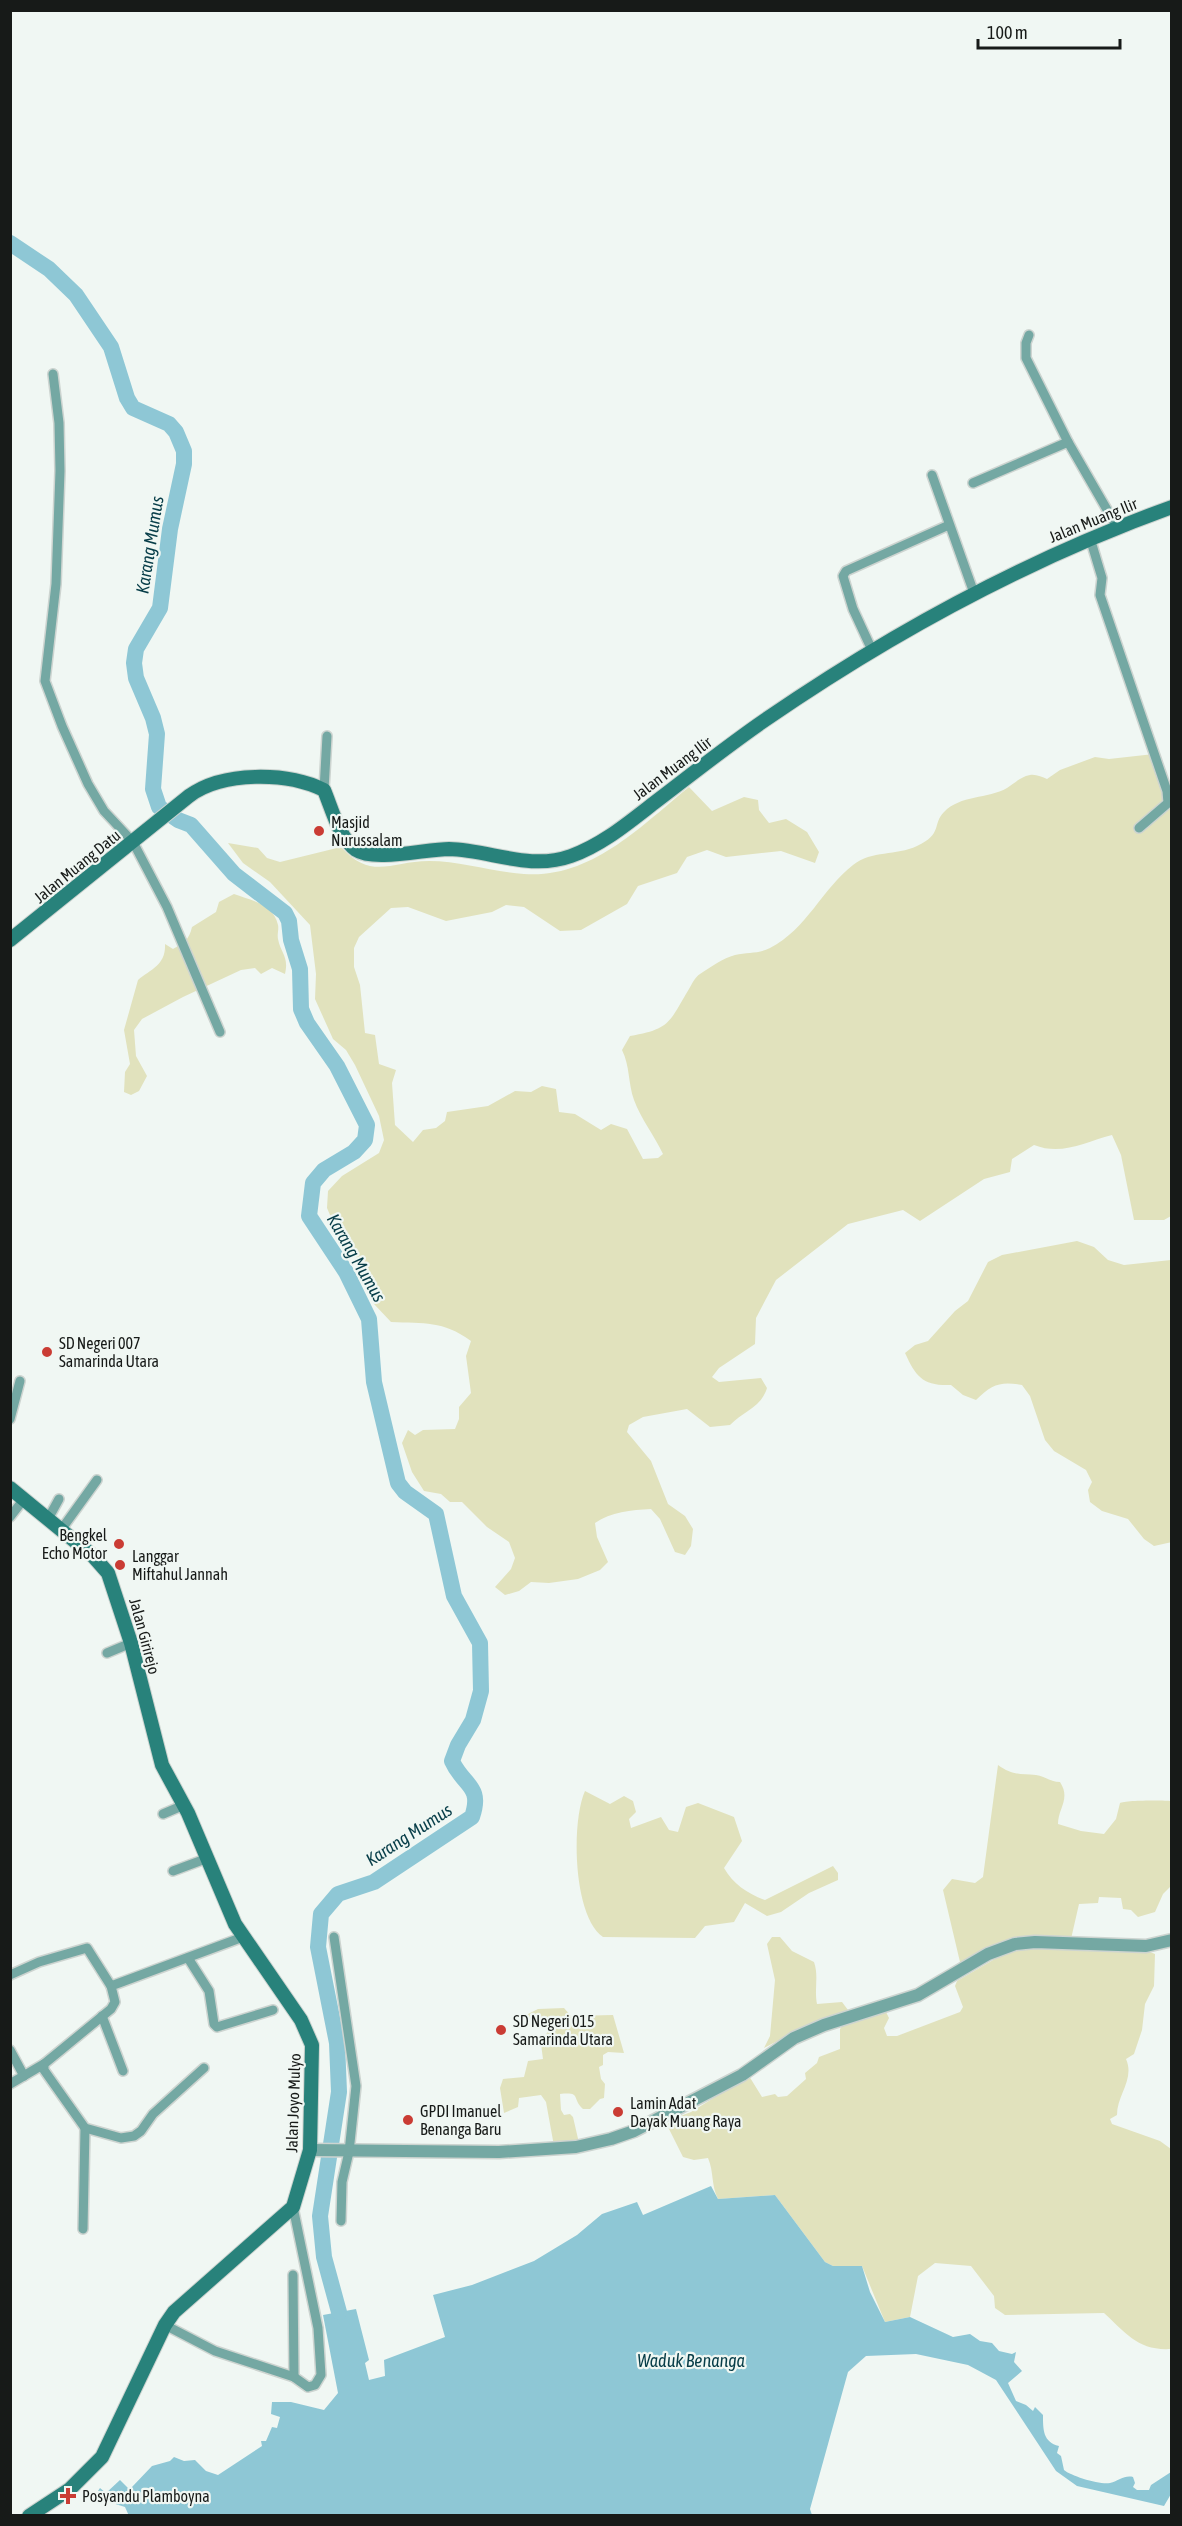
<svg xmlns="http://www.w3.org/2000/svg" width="1182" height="2526" font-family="'Asap Condensed',sans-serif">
<rect width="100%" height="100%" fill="#f0f7f3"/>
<g fill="#e1e2bd">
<path d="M1154,754L1172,803L1171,1216L1164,1220H1134L1121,1155L1112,1135C1085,1142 1062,1156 1034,1145L1012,1159L1010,1172L984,1179L920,1221L903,1210L848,1224L776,1280L756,1318L755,1344L719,1368L712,1377L719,1382L761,1378L767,1388C761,1408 743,1411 730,1425L710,1427L687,1409L643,1417L629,1425L627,1432L651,1461L668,1504L685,1516L693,1529L691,1546L685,1555L675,1552L660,1519L651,1509C631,1510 611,1512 595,1523L597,1537L608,1562L600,1570L578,1579L549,1583L531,1582L519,1591L505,1595L495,1587L511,1569L515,1558L509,1542L487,1527L462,1502H450L441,1494L424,1491L412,1472L402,1443L408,1430L415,1435L423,1430L455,1429L459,1419V1407L471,1393L466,1356L471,1341C442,1320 425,1324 391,1322L374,1304L364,1282L359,1261L336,1229L327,1208L328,1191L342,1176L379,1153L384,1140L379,1116L355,1065L346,1050L333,1039L315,999L316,974L310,925L270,882L243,863L228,843L258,848L267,858L280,862L341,847C372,881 391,861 429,861C461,861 492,872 524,874C591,879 641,826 689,787L712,811L744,797L758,800L759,810L769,823L786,819L807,832L819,852L815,863L781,851L726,857L707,850L687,857L677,873L638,886L627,904L581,930L560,931L524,907L506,905L492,912L446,921L408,907L391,908L359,937L354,948V967L360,985L365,1033L375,1035L379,1064L396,1070L392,1083L395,1125L413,1142L423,1130L436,1128L445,1121L447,1112L488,1106L515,1091L531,1092L542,1086L556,1089L559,1112L575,1114L601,1130L611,1124L627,1129L643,1159L658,1158L663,1154C654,1135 641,1119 634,1100C628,1083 630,1066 622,1050L630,1036C671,1029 669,1022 689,989C692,984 695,977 700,974C711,967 723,958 735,955C748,952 758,954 770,948C807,929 822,889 853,865C872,850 896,856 917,846C943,834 932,824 944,812C960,795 988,799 1007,788C1015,783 1020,777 1030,775C1036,774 1042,777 1047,779L1060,770L1095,757L1109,759Z"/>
<path d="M234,894C250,900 274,904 278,925C279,929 277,934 278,939C281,954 289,956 285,974L272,968L261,974L255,968L241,970L183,997L142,1019L134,1030L136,1056L147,1076L139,1091L131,1095L124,1092L125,1072L130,1064L124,1030L138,980C151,969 166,965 165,944L173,949C184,943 189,940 192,927L216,912L219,902Z"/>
<path d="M1077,1241L1094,1247L1108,1260L1124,1265L1171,1260L1172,1542L1154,1546L1144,1539L1128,1519L1102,1511L1090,1502L1088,1490L1092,1482L1086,1470L1054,1451L1045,1440L1030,1396L1022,1385C1001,1381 992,1384 976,1400L963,1395L951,1385C923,1386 916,1377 905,1353L915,1345L928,1341L955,1311L968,1301L988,1262L1002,1255Z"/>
<path d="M998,1765C1012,1775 1020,1774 1036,1775C1044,1776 1051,1782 1060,1782C1071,1799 1058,1808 1058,1824L1081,1831L1104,1834L1116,1819L1120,1803C1124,1800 1165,1800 1171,1801V1886L1163,1894L1155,1912L1138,1917L1131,1910L1123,1909L1121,1898L1099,1897L1098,1903L1079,1904L1071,1939H1023L966,1964L960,1962L943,1890L952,1879L975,1883L983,1877Z"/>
<path d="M585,1791L610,1804L624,1796L633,1801L636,1812L629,1819L631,1828L661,1817L669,1830L678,1832L686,1807L698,1803L734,1817L742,1841L724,1868C733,1884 748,1894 765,1900L833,1866L838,1873V1880L809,1893L781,1912L767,1916L745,1903L734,1922L705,1926L695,1938L603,1937C573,1916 571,1822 585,1791Z"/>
<path d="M772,1937H780L792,1951L814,1962C819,1976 814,1989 817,2004L842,2002L848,2010L856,2012L791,2034L764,2048L770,2036L775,1980L767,1944Z"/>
<path d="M1017,1946L1145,1950L1155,1954L1154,1986L1145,2004L1142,2030L1134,2054L1126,2059C1135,2079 1117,2095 1117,2115L1110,2119L1112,2124L1160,2141L1171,2149V2349C1138,2351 1126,2333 1104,2313L1005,2315L995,2308L994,2296L971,2266L935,2263L918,2276L910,2317L885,2322L862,2266H833L825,2262L775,2195L718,2199C711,2185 714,2172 708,2158L694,2160L683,2157L667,2125L672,2119L691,2112L749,2076L762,2097L775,2094L778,2097L787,2096L806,2079L805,2073L817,2063L819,2057L840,2049V2029L843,2025L886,2012L889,2018L884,2028L887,2036H897L960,2012L963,2007L955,1986L957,1981Z"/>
<path d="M564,2008L571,2016L613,2015L624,2053L608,2052L603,2055V2065L599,2067L601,2079L605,2084L604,2098L600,2099L590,2109H583C571,2098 582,2092 560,2094L561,2110L564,2115L570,2114L573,2117L579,2143L554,2146L546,2102L541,2095L519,2098L518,2107L504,2113L500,2088L503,2079L524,2077L528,2061L543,2059L541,2044L549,2029L542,2022L529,2023L526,2015L538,2009Z"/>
</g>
<path fill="#8ec7d5" d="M711,2186L718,2199L775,2195L825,2262L833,2266H862L870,2292L885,2322L910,2317L953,2337L970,2334L980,2341L992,2343L999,2351L1012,2354L1016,2352L1014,2362L1022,2371L1008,2383L1016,2401L1026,2405L1033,2411L1035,2407L1043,2415C1043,2430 1043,2442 1059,2446L1057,2453L1061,2456L1064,2470C1071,2476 1100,2485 1110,2483C1119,2481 1124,2475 1133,2477L1135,2483L1133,2487L1137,2490H1149L1151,2485L1171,2472V2494L1164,2506L1077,2486L1056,2471L996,2380L968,2365L916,2354L866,2356L848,2372L810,2509L812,2515L129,2516L125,2507L106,2501L98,2491L100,2488L106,2493L120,2480L128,2488L132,2487L152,2466L170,2461L174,2457L184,2461L195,2460L206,2471L218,2475L262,2446L261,2441H266L272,2427L277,2428L280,2417L271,2414L272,2402H291L324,2410L338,2393L323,2315L356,2309L369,2360L365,2363L369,2380L385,2376L384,2360L445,2337L433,2295L472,2285L534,2261L577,2235L602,2214L637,2202L643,2215Z"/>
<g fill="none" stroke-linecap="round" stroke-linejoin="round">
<path stroke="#8ec7d5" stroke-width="16" d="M10,243L49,269L76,295L111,347L127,398L133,408L169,424L176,432L184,451V464L170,529L160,608L136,649L134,663L136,678L153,718L157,734L153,789L159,807L178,820L191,825L234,874L285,913L289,921L291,940L300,969L301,1009L307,1023L337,1066L367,1125L365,1140L354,1152L324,1170L313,1183L309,1216L346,1272L369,1319L374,1382L398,1483L405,1492L436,1514L454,1596L480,1643L481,1691L473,1720L458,1745L452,1761C463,1786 483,1785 472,1817L374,1882L338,1894L321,1914L318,1947L337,2043L339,2092L320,2216L324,2257L339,2312"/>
<g stroke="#cdd4d0" stroke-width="12">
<g id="minor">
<path d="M1029,335L1026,343V358L1068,442L1117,527"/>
<path d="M53,374L59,423L60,471L56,584L45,681L62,726L88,784L104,811L133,842L167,907L220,1032"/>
<path d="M932,475L974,593"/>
<path d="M973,483L1068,442"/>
<path d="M1090,538L1102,578L1100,595L1167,791L1168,803L1139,828"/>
<path d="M872,650L853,609L843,576L846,571L949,525"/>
<path d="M324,790L327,736"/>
<path d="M10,1419L20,1381"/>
<path d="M10,1517L24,1499"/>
<path d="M48,1519L59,1499"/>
<path d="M61,1530L97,1480"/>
<path d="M107,1653L131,1643"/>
<path d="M163,1814L184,1805"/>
<path d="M173,1871L208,1858"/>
<path d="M334,1937L356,2086L349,2152L342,2182L341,2221"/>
<path d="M188,1958L209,1991L214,2024L217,2027L273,2010"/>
<path d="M10,1975L39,1962L87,1948L111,1986"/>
<path d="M102,2016L123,2071"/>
<path d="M10,2050L24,2076"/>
<path d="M204,2068L153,2114L141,2131L134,2136L121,2138L85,2128L44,2070V2064L111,2009L115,2002L111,1986L243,1937"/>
<path d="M10,2084L44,2064"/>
<path d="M83,2229L85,2128"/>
<path d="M293,2275L294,2377"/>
<path d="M165,2325L215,2351L294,2377L308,2387L315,2385L321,2375L318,2328L293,2207"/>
</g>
</g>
<g stroke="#cdd4d0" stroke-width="15">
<path id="tertiary" d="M310,2150L499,2152L576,2147L611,2139L634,2131L742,2075L794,2038L824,2025L918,1995L988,1954L1015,1944L1035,1942L1146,1946L1172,1940"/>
</g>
<g stroke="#cdd4d0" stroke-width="16">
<g id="secondary">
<path d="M10,940L189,796C223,771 287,772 324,790C332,809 339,838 356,850C374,862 426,849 449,849C491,850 529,871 571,856C602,845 628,823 654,803C691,775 727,746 765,720C893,632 1025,560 1172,507"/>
<path d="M10,1488L93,1556L108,1573L131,1643L162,1765L188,1813L235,1924L301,2020L312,2045L310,2150L293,2207L174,2312L165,2325L102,2457L70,2489L29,2516"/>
</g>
</g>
<use href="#minor" stroke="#74a8a3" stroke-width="9"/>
<use href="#tertiary" stroke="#74a8a3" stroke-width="12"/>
<use href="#secondary" stroke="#28827b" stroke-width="14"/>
</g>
<g fill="#ca3c34" stroke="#f0f7f3" stroke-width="2">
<circle cx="319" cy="831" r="6"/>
<circle cx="47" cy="1352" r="6"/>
<circle cx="119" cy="1544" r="6"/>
<circle cx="120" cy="1565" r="6"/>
<circle cx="501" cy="2030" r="6"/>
<circle cx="618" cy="2112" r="6"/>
<circle cx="408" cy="2120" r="6"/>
<path d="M65 2487h6v6h6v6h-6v6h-6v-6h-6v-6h6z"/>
</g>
<g text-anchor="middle" stroke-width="4.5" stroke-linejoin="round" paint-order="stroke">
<g font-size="16" fill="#171a18" stroke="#f0f7f3">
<text transform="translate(1093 520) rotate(-22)" y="6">Jalan Muang Ilir</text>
<text transform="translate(672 768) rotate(-37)" y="6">Jalan Muang Ilir</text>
<text transform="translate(77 866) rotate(-39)" y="6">Jalan Muang Datu</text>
<text transform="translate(145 1636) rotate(75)" y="6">Jalan Girirejo</text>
<text transform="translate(293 2103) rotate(-88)" y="6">Jalan Joyo Mulyo</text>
</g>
<g font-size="16" fill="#171a18" stroke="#f0f7f3" text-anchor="start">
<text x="331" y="828">Masjid<tspan x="331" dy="18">Nurussalam</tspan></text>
<text x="59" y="1349">SD Negeri 007<tspan x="59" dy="18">Samarinda Utara</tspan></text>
<text x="107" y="1541" text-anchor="end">Bengkel<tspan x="107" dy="18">Echo Motor</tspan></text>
<text x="132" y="1562">Langgar<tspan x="132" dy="18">Miftahul Jannah</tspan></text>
<text x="513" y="2027">SD Negeri 015<tspan x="513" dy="18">Samarinda Utara</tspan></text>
<text x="630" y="2109">Lamin Adat<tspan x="630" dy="18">Dayak Muang Raya</tspan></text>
<text x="420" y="2117">GPDI Imanuel<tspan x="420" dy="18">Benanga Baru</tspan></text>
<text x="82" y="2502">Posyandu Plamboyna</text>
</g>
<g font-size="18" font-style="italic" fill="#073d48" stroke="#f0f7f3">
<text transform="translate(150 545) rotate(-81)" y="6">Karang Mumus</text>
<text transform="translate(356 1258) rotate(60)" y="6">Karang Mumus</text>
<text transform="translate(409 1835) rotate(-33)" y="6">Karang Mumus</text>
<text x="691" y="2367">Waduk Benanga</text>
</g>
</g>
<rect width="1182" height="2526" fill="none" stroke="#171a18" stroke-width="24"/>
<path d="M978 39v9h142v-9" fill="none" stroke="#171a18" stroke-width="3"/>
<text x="987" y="39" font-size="18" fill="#171a18" stroke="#f0f7f3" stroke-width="4.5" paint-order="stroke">100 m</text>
</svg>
